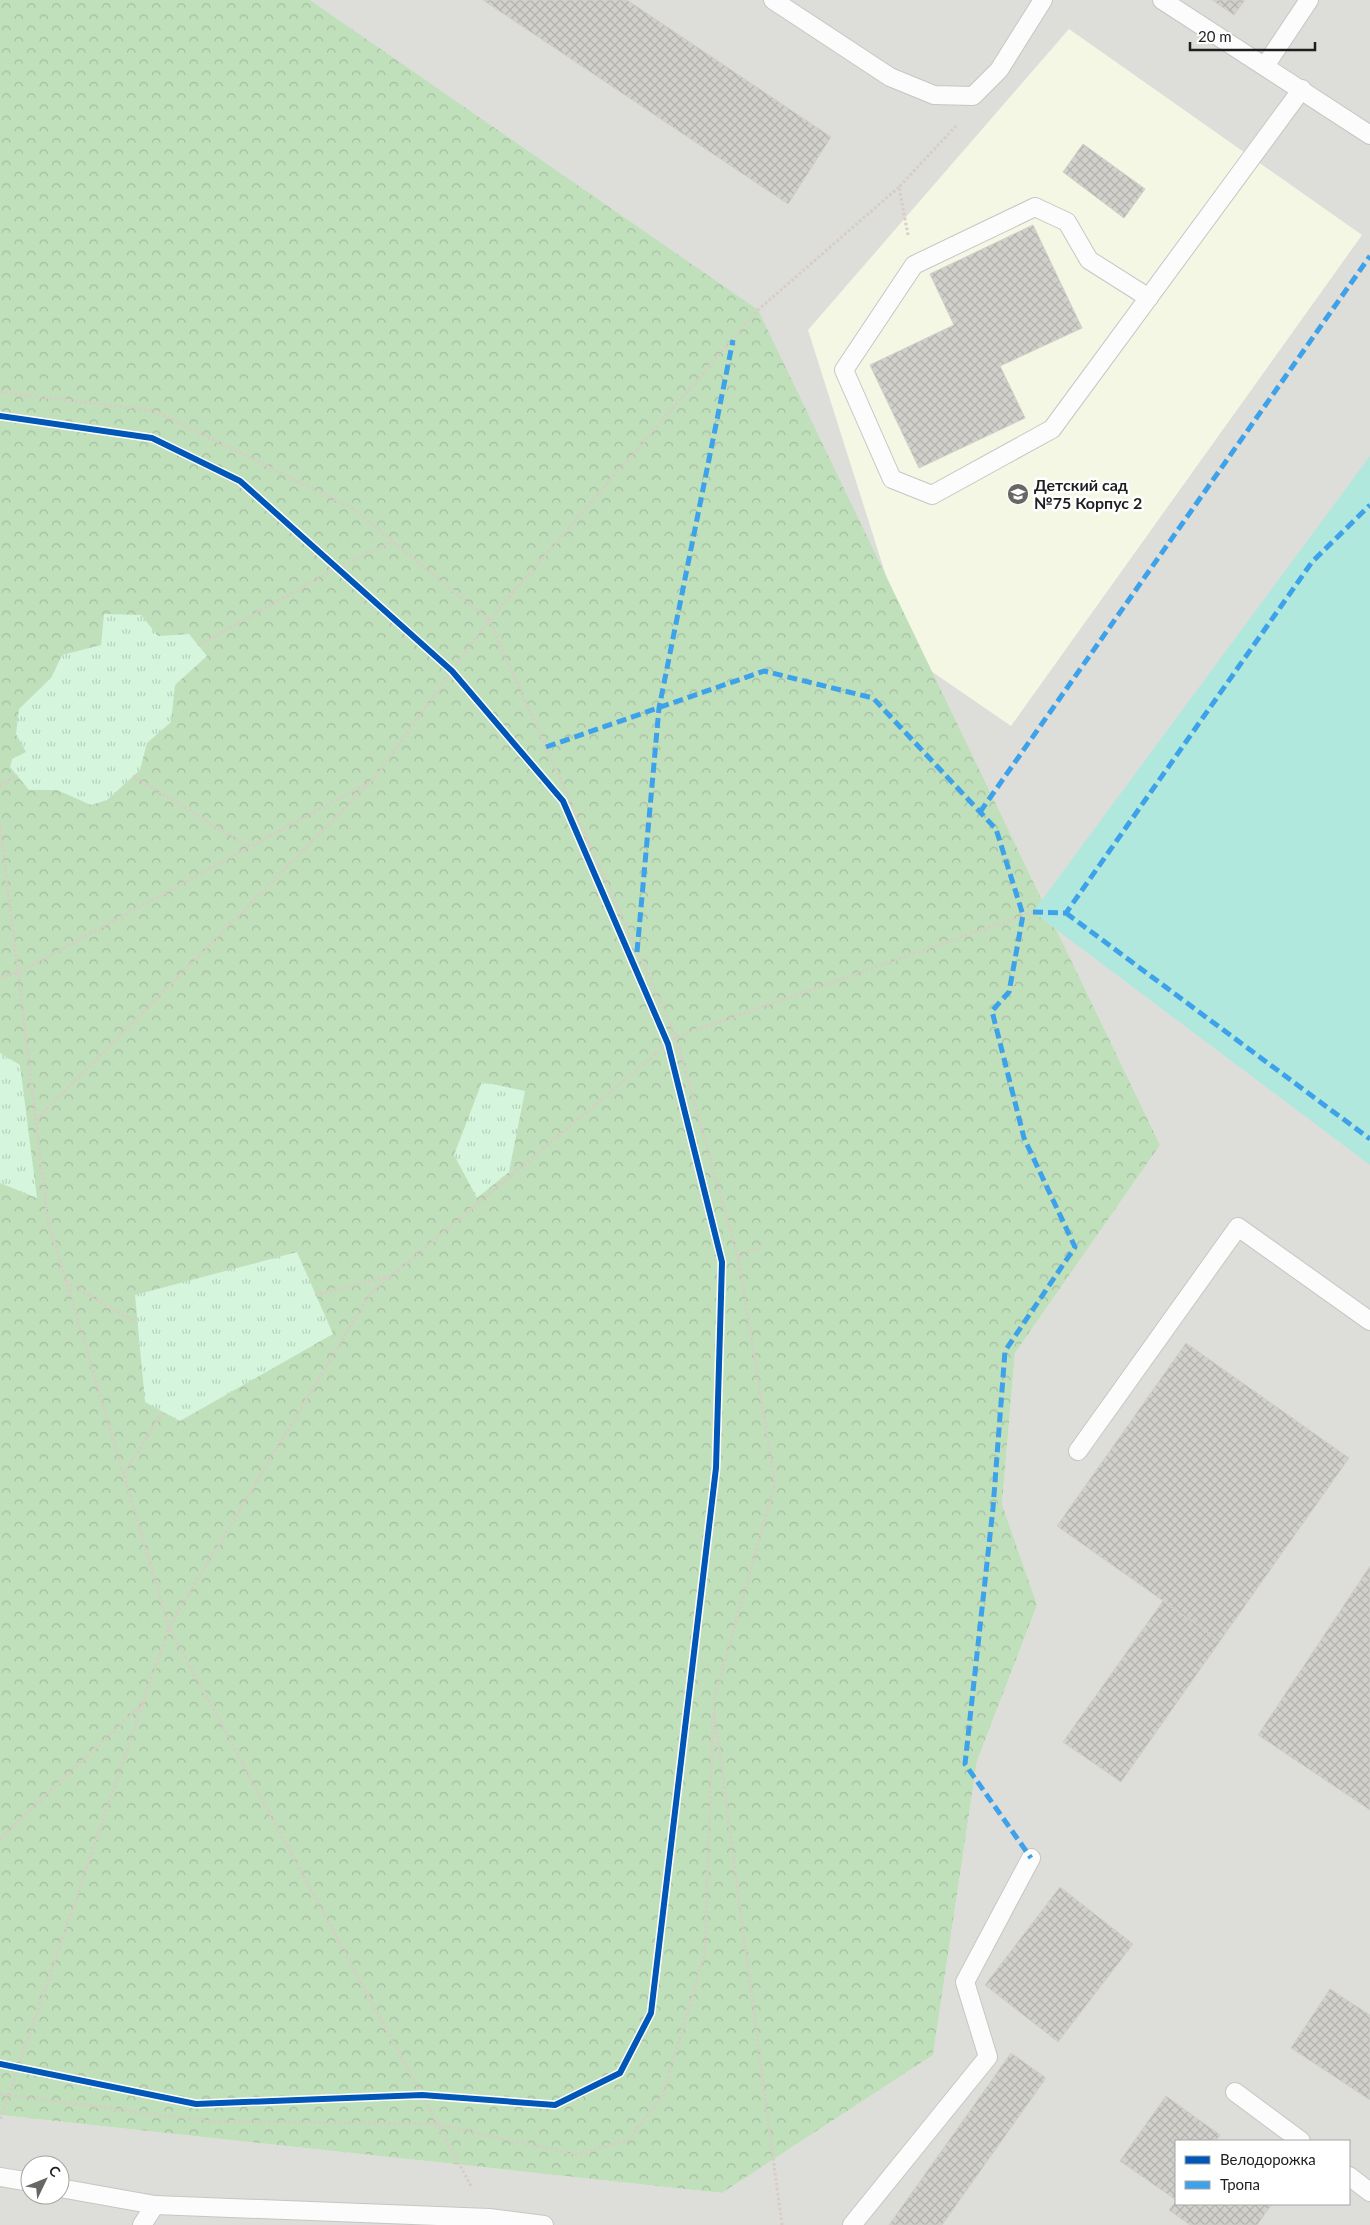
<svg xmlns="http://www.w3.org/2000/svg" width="1370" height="2225" font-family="Lato,sans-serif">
<defs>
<pattern id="forest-crowns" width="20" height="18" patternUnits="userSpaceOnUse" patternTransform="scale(1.25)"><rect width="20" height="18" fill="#c0dfbb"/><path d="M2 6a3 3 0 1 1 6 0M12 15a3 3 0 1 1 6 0" fill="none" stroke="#a5bfa0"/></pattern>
<pattern id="park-tufts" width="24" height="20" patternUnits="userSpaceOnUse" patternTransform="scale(1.25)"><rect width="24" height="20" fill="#d5f6dd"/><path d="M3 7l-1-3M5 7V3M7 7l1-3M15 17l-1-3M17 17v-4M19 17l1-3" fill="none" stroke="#b6d2bd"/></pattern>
<pattern id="building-cross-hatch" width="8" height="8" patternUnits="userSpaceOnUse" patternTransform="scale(1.25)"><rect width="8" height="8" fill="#d1d0cb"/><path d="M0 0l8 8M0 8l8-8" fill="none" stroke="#b3b2ae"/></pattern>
</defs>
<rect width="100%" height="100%" fill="#eeeee8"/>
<path fill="#ddddd9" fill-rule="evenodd" d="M310,0H1370V2225H0V2115L722,2193L933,2055L977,1761L1037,1605L1002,1504L1015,1353L1160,1145L758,311ZM1176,2141H1349V2204H1176ZM30,2165H60V2195H30Z"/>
<path fill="#f3f7e4" d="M1069,29L1362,235L1011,726L912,658L808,330Z"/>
<path fill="url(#forest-crowns)" d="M0,0H310L758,310L1160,1145L1015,1353L1002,1504L1037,1605L977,1761L933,2055L722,2193L0,2115Z"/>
<g fill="url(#park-tufts)">
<path d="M104,614L141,615L158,636L189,634L207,656L175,685L171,722L147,743L140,770L107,800L91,805L57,790H29L10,767L12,759L26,752L16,734L19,709L51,678L62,655L101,645Z"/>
<path d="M0,1053L20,1065L37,1198L0,1183Z"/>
<path d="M482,1082L525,1091L509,1172L477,1198L454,1155Z"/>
<path d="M297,1252L333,1334L180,1421L145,1402L135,1295Z"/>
</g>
<path fill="#b1e8de" d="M1370,456V1165L1033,912Z"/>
<g fill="url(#building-cross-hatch)" stroke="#d1cfc9">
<path d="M483,0H627L831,137L788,204Z"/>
<path d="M1212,0H1245L1234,15Z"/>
<path d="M1083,144L1145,189L1124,218L1063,172Z"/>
<path d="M1033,225L1082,328L1000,366L1025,418L919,468L870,365L954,325L930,274Z"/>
<path d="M1186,1343L1349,1458L1220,1641L1057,1526Z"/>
<path d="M1370,1566V1810L1258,1735Z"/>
<path d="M1163,1601L1220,1641L1121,1782L1063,1742Z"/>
<path d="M1060,1887L1133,1944L1058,2042L985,1985Z"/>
<path d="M1330,1989L1370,2015V2100L1291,2048Z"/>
<path d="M1011,2053L1046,2078L942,2225H889Z"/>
<path d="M1166,2096L1220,2135L1216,2141H1176V2200L1120,2161Z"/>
<path d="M1176,2201V2204H1272L1257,2225H1190L1169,2210Z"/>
</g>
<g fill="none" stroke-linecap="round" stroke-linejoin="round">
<g stroke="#c6c6c4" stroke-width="20">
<g id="lane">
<path d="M773,0L890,77L934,95L973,96L999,70L1043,0"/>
<path d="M1162,0L1370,135"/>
<path d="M1265,66L1309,0"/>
<path d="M1149,298L1089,260L1067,222L1035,207L914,265L844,370L892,479L932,495L1052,429L1302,89"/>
<path d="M1078,1451L1238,1227L1370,1321"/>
<path d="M1235,2092L1301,2141"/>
<path d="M1349,2176L1370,2192"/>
<path d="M0,2177L30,2182"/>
<path d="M60,2188L155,2205L489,2218L544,2225"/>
<path d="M142,2225L155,2205"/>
<path d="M852,2225L988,2057L965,1982L1031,1858"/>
</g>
</g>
<g stroke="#d8cdc6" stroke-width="3" stroke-dasharray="2.5 2.5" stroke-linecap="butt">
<path d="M908,235L899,187L956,126"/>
<path d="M0,392L155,411L352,508L489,620L676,1037L738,1257L775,1484L713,1703L782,2225"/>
<path d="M199,645L339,567L393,541"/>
<path d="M133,776L249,847"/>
<path d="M0,786L17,775"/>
<path d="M0,825L48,1220L169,1627L0,2121"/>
<path d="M0,977L18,973L373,780L489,620L758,310L899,187"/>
<path d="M36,1120L369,784"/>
<path d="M738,1257L762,1246"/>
<path d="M66,1281L138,1324"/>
<path d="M315,1295L390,1276"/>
<path d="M124,1474L163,1412"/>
<path d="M0,1839L143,1703"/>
<path d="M0,2094L207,2121L437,2124L578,2155L629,2139L663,2095L705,1952L713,1714"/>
<path d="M471,2186L169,1627L370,1294L676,1037L1033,912"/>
</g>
<use href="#lane" stroke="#fcfcfc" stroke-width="18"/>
<g stroke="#3da2ea" stroke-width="5" stroke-dasharray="10 5" stroke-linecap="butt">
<path d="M546,747L764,671L873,698L996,829L1023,915L1009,992L992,1011L1024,1138L1075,1247L1005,1351L993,1508L965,1764L1031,1858"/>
<path d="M980,812L1370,256"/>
<path d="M1033,912L1066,913L1312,562L1370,505"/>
<path d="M1066,913L1370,1139"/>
<path d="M637,952L659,708L733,340"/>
</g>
<g stroke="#fff" stroke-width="9">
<path id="cycleway" d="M0,416L152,438L240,481L452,671L563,801L668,1044L722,1262L716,1468L651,2013L620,2073L555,2105L422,2095L196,2104L0,2064"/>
</g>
<use href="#cycleway" stroke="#0057b8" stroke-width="6"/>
</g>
<defs>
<g id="school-disc" transform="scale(1.125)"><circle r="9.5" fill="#676765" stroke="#fff"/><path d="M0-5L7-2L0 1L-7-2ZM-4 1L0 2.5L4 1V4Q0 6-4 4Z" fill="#fff"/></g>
</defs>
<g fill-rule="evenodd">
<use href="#school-disc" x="1018" y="494"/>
</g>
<g text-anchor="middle" stroke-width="5" stroke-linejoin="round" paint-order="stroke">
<g font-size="16" font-weight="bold" fill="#1f1f1f" stroke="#fff" text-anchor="start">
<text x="1034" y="491">Детский сад<tspan x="1034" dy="18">№75 Корпус 2</tspan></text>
</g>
</g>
<rect x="1175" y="2140" width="175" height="65" fill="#ffffff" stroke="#a5a5a5"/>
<rect x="1185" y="2156" width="25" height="8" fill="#0057b8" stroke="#a5a5a5"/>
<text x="1220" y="2165" font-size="15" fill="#1f1f1f">Велодорожка</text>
<rect x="1185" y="2181" width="25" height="8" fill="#3da2ea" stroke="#a5a5a5"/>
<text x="1220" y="2190" font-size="15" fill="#1f1f1f">Тропа</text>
<g transform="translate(45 2180) rotate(47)"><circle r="24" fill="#ffffff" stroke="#a5a5a5"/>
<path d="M0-4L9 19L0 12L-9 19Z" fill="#676765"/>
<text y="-8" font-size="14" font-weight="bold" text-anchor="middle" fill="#1f1f1f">С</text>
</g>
<path d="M1190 42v8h125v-8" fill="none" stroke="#1f1f1f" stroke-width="2.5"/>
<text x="1198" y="42" font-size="15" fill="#1f1f1f" stroke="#ffffff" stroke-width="4" paint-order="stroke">20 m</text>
</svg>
